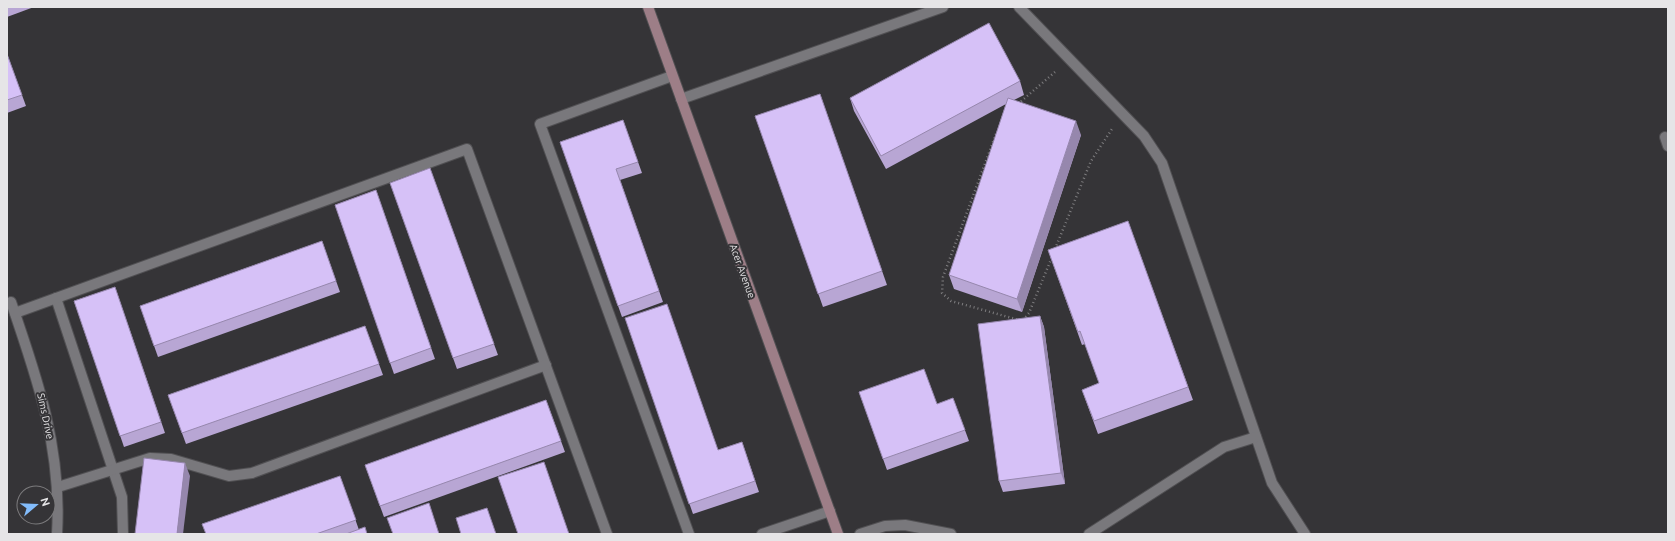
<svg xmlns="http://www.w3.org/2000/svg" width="1675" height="541" font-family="Ubuntu,sans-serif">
<rect width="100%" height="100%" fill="#353437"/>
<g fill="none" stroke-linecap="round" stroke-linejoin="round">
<g stroke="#515053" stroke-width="12">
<g id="lane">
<path d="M1019,7L1144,136L1162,163L1272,483L1305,534"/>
<path d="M672,76L540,124L689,534"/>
<path d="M681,99L943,7"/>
<path d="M56,298L122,497L123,534"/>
<path d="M15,313L467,149L607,534"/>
<path d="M58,487L150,458L171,459L229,476L252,473L546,365"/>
<path d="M762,534L830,511"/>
<path d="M860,534L885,526L905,525L951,534"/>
<path d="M1089,534L1224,447L1256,437"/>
</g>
</g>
<g stroke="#515053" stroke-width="12">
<g id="street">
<path d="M1665,137L1668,146"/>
<path d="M11,302C38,380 62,450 57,534"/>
</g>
</g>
<g stroke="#515053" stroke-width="12">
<path id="secondary" d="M648,7L838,534"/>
</g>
<g stroke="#7e7d7f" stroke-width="2.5" stroke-dasharray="1 3" stroke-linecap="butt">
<path d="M1018,104L1055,72"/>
<path d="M996,134L943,277L942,293L951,301L1019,320"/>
<path d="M1055,249L1091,161L1112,129"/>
<path d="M1023,320L1029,313L1052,257"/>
</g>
<use href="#lane" stroke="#79787c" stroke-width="10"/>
<use href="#street" stroke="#79787c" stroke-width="10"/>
<use href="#secondary" stroke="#9d7e87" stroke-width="10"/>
</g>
<g fill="#b8a6d4">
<path d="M7,7H34L7,17Z"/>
<path d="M7,54L26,106L7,113Z"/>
<path d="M1020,81L1024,95L1014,100L1081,135L1022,312L954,289L949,275L1006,104L886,169L854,111L850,98Z"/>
<path d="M820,94L887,285L823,307L755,116Z"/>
<path d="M623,120L642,173L620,180L663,302L622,317L560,142Z"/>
<path d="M430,168L498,355L457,369L390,183Z"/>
<path d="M376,190L435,359L394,374L335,205Z"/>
<path d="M1128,221L1193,400L1098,434L1082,390L1099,383L1085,344L1082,345L1048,250Z"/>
<path d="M322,241L340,292L158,357L140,306Z"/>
<path d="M115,287L165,433L124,447L74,301Z"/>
<path d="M1040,316L1044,327L1065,484L1003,492L999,481Z"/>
<path d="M625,318L718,450L742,442L759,492L693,514Z"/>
<path d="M365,326L383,375L186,444L168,395Z"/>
<path d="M859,392L937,404L953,398L969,441L887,470Z"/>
<path d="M546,400L565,452L384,517L365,465Z"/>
<path d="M340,476L359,530L367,534H206Z"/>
</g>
<g fill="#9687ad">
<path d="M1076,121L1081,135L1022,312L1017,299Z"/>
<path d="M1040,316L1044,327L1065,484L1061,473Z"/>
<path d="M185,463L190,476L183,534H177Z"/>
</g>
<g fill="#d6c1f7" stroke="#9687ad">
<path d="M989,23L1020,81L881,156L850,98Z"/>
<path d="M7,54L22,95L7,100Z"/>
<path d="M820,94L882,271L818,294L755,116Z"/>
<path d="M1008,98L1076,121L1017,299L949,275Z"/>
<path d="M623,120L638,162L616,169L659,291L618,306L560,142Z"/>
<path d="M430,168L494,344L453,358L390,183Z"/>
<path d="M376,190L431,348L390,363L335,205Z"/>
<path d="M1128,221L1188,387L1094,421L1082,390L1099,383L1080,331L1078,332L1048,250Z"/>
<path d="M322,241L336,281L154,346L140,306Z"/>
<path d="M115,287L161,422L120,436L74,301Z"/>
<path d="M667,304L718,450L742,442L755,481L689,504L625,318Z"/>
<path d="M1040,316L1061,473L999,481L978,324Z"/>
<path d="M365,326L379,364L182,433L168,395Z"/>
<path d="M924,369L937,404L953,398L965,430L883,459L859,392Z"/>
<path d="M546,400L561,441L380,506L365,465Z"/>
<path d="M144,458L185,463L177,534H135Z"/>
<path d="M544,462L569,534H518L498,477Z"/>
<path d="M340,476L356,520L316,534H206L202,524Z"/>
<path d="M429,503L439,534H393L387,518Z"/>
<path d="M487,508L496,534H461L456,518Z"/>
<path d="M365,527L367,534H346Z"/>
</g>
<g text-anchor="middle" stroke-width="4" stroke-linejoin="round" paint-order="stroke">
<g font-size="10" fill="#e6e5e7" stroke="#353437">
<text transform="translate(743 271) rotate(70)" y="4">Acer Avenue</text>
<text transform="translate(46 416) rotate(78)" y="4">Sims Drive</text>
</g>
</g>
<rect width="1675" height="541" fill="none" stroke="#e6e5e7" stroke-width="16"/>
<g transform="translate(36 505) rotate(71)"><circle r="19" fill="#353437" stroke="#7c7b7d"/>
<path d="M0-3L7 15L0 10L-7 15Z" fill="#83bcfb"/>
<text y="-6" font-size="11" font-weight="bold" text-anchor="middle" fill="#e6e5e7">N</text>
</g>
</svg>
